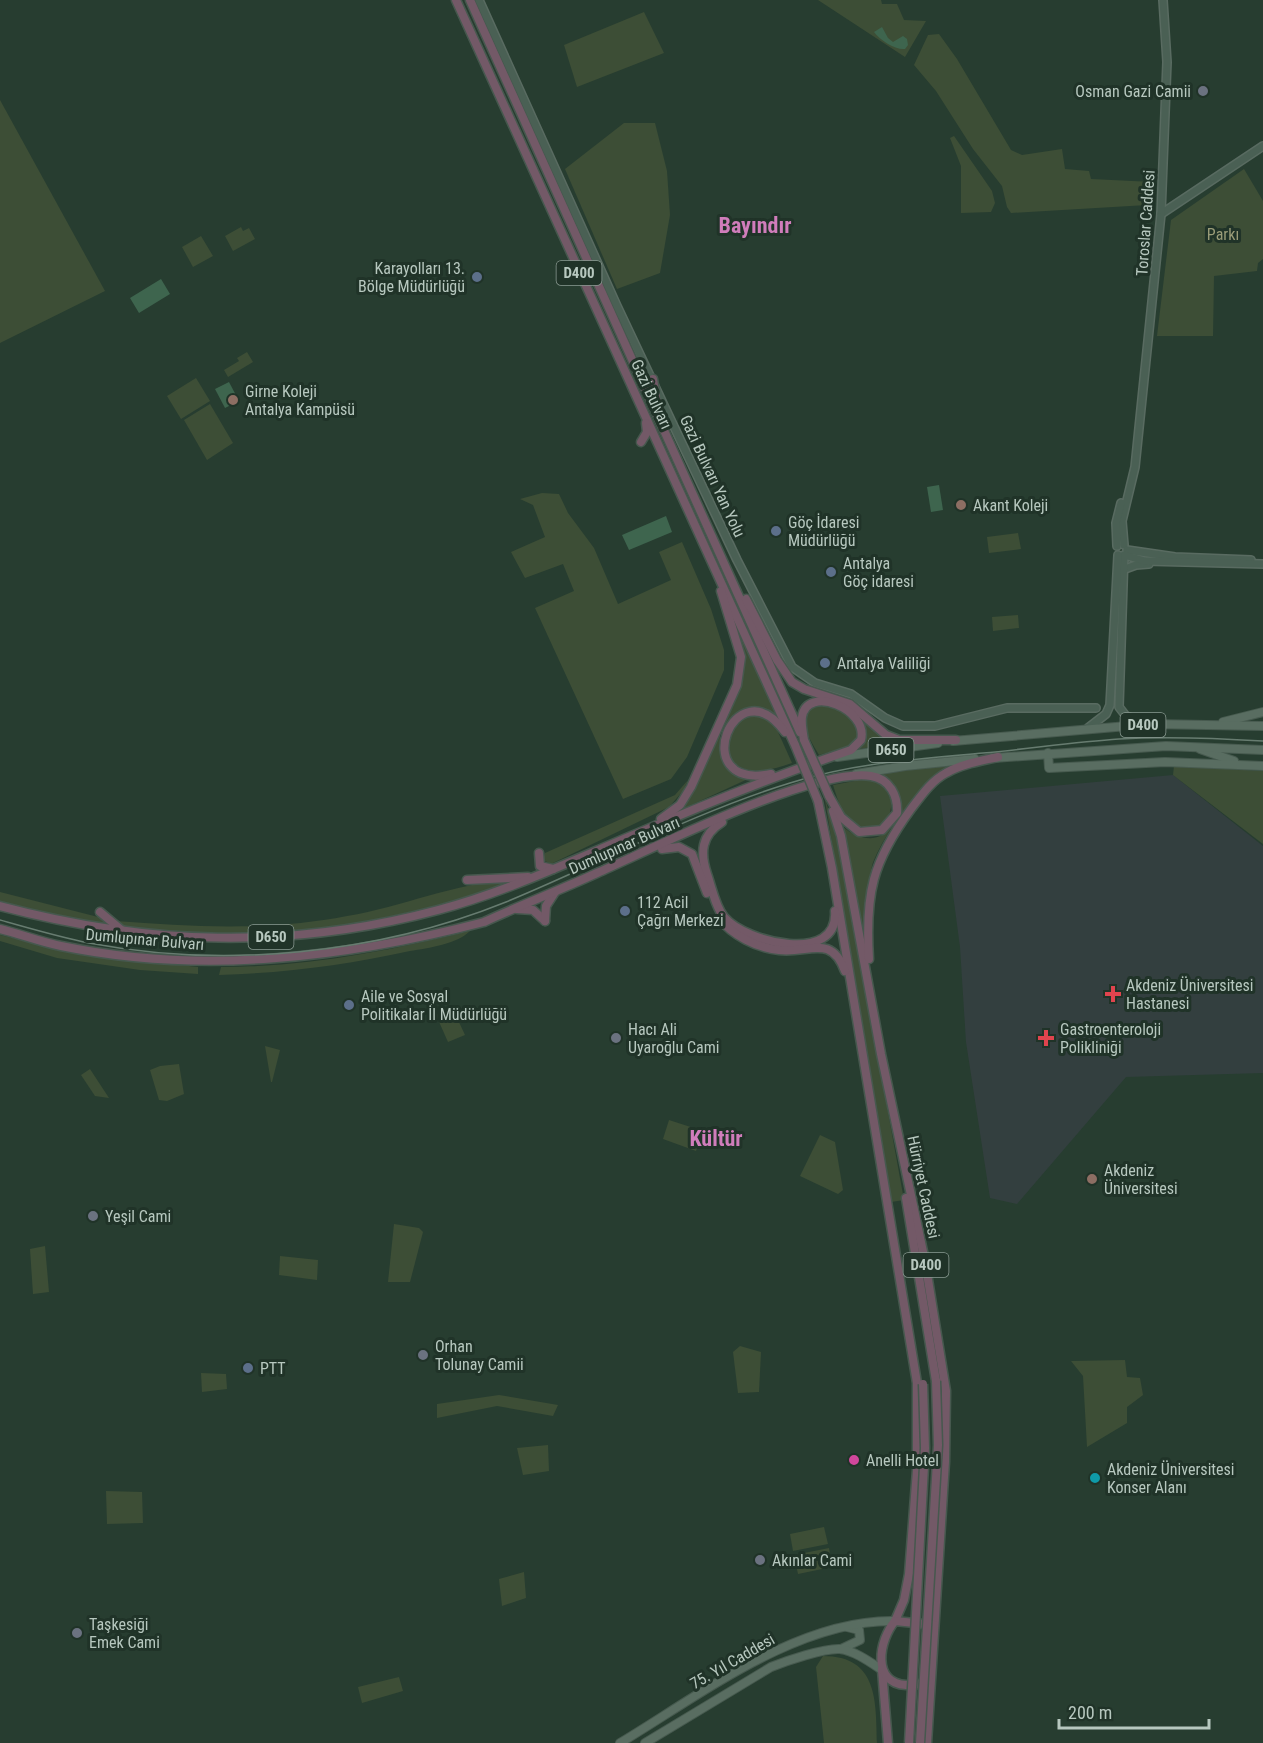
<svg xmlns="http://www.w3.org/2000/svg" width="1263" height="1743" font-family="'Roboto Condensed',sans-serif">
<rect width="100%" height="100%" fill="#273d30"/>
<path fill="#333f3f" d="M1173,775L1263,846V1073L1126,1077L1017,1204L990,1198L966,1042L960,947L940,796Z"/>
<g fill="#3d4e36">
<path d="M818,0H881L882,4H897L904,20L926,21L905,57Z"/>
<path d="M644,12L664,53L577,87L564,45Z"/>
<path d="M939,34L957,59L1011,150L1022,155L1062,149L1065,169L1089,171L1091,179L1153,182V201L1147,205L1011,213L1007,207L1002,186L973,149L936,91L914,65L928,35Z"/>
<path d="M0,100L105,291L0,343Z"/>
<path d="M624,123H655L667,171L670,215L660,273L617,289L565,169Z"/>
<path d="M954,136L992,191L995,203L991,212L961,213V166L950,138Z"/>
<path d="M1244,169L1263,201V259L1258,263L1257,271L1214,276L1213,336H1157L1171,220Z"/>
<path d="M241,227L243,231L249,228L255,239L233,251L225,236Z"/>
<path d="M201,236L213,256L193,267L182,247Z"/>
<path d="M247,352L253,362L228,377L224,370L239,361L237,358Z"/>
<path d="M196,378L210,401L181,419L167,396Z"/>
<path d="M210,404L233,443L207,460L184,420Z"/>
<path d="M542,493L559,494L568,513L594,548L618,604L671,580L659,552L682,542L711,609L724,650V670L687,757L671,779L623,799L535,608L574,591L563,564L525,578L511,552L545,537L533,505L520,499Z"/>
<path d="M1018,533L1021,549L989,553L987,537Z"/>
<path d="M731,612L779,718V720C760,706 739,709 724,726L741,678Z"/>
<path d="M1018,615L1019,628L993,631L992,617Z"/>
<path d="M817,705C840,709 861,714 857,741L848,747L819,755C809,737 793,717 817,705Z"/>
<path d="M756,715L774,723L792,763C768,771 742,779 726,753L731,726L747,716Z"/>
<path d="M865,723L885,738L896,743L859,749L865,738Z"/>
<path d="M720,733V751L726,765L750,778L674,813Z"/>
<path d="M951,765C923,778 882,836 872,866C866,889 866,912 864,936L842,826C869,849 896,838 900,804L876,774Z"/>
<path d="M1174,766L1263,771V844L1173,775Z"/>
<path d="M865,779L883,784L892,802L889,818L875,829C843,826 842,812 833,785Z"/>
<path d="M688,780L683,791L669,807L551,864L543,860L545,853L675,795Z"/>
<path d="M824,794L842,859L904,1200L891,1202Z"/>
<path d="M516,879C492,891 464,898 438,905C351,928 258,941 168,933C149,932 132,933 116,921C194,927 270,931 347,916C405,906 457,882 516,879Z"/>
<path d="M0,892L102,918L118,930L0,903Z"/>
<path d="M470,931C457,944 429,948 410,951C347,965 285,973 219,975L221,967C306,967 388,951 470,931Z"/>
<path d="M0,935L87,955L198,967V974L140,970L57,958L0,941Z"/>
<path d="M452,1007L465,1035L448,1042L436,1015Z"/>
<path d="M265,1046L280,1050L272,1082H271Z"/>
<path d="M179,1064L184,1094L167,1101L159,1100L150,1070L160,1066Z"/>
<path d="M90,1069L109,1098L95,1096L81,1075Z"/>
<path d="M669,1120L703,1131L696,1151L663,1139Z"/>
<path d="M820,1135L835,1142L843,1190L838,1194L800,1176Z"/>
<path d="M394,1224L419,1228L423,1232L410,1282H388Z"/>
<path d="M45,1246L49,1292L33,1294L30,1249Z"/>
<path d="M280,1256L318,1260L317,1280L279,1275Z"/>
<path d="M740,1346L761,1352L759,1392L738,1393L733,1352Z"/>
<path d="M1125,1360L1127,1377L1140,1378L1143,1395L1127,1407V1423L1087,1447L1083,1376L1071,1361Z"/>
<path d="M201,1373L226,1374L227,1389L202,1392Z"/>
<path d="M499,1395L558,1405L553,1416L497,1406L437,1418V1404Z"/>
<path d="M548,1445L549,1471L523,1475L517,1448Z"/>
<path d="M106,1491L142,1492L143,1523L107,1524Z"/>
<path d="M824,1527L828,1544L793,1551L790,1534Z"/>
<path d="M829,1548L832,1567L798,1574L794,1555Z"/>
<path d="M524,1572L526,1598L502,1606L499,1579Z"/>
<path d="M823,1656C878,1656 876,1701 877,1743H824L816,1667Z"/>
<path d="M399,1677L403,1691L362,1703L358,1687Z"/>
</g>
<g fill="#3e654e">
<path d="M882,27L888,38L893,42L903,36L907,39L908,45L905,49C895,50 880,40 874,32Z"/>
<path d="M161,279L170,294L139,313L130,298Z"/>
<path d="M229,382L239,401L225,408L215,389Z"/>
<path d="M939,485L943,510L931,512L927,487Z"/>
<path d="M666,516L672,532L629,550L622,535Z"/>
</g>
<g fill="none" stroke-linecap="round" stroke-linejoin="round">
<g stroke="#596b61" stroke-width="10">
<g id="secondary">
<path d="M479,0L617,306L737,560L792,667L815,683L851,694L885,718L903,726H935L1007,708H1096"/>
<path d="M1161,214L1263,146"/>
<path d="M1124,545L1122,521L1135,467L1161,214L1167,62L1163,0"/>
<path d="M1117,546L1116,523L1121,503"/>
<path d="M1127,550L1175,557L1251,560"/>
<path d="M1125,569L1136,565L1149,564"/>
<path d="M1145,723L1126,716L1119,707L1124,555L1145,561L1263,564"/>
<path d="M1088,728L1106,714L1110,705L1118,555"/>
</g>
</g>
<g stroke="#475a4f" stroke-width="10">
<g id="primary">
<path d="M1223,722L1263,712"/>
<path d="M953,741L1151,724L1263,726"/>
<path d="M1200,749L1234,761"/>
<path d="M1048,753L1049,768L1165,762L1263,766"/>
<path d="M837,757L938,743"/>
<path d="M993,758L1166,746L1263,750"/>
<path d="M856,774L905,766L975,759"/>
<path d="M841,1649L860,1640L859,1630L847,1627"/>
<path d="M620,1743C700,1695 798,1619 895,1621"/>
<path d="M645,1743L771,1667C786,1661 824,1648 840,1649C855,1651 870,1662 882,1670"/>
</g>
</g>
<g stroke="#46584e" stroke-width="11">
<g id="highway">
<path d="M456,0L795,745"/>
<path d="M470,0L800,732"/>
<path d="M653,379L657,404"/>
<path d="M641,442L647,432L646,423"/>
<path d="M746,599L777,660L792,682L804,689L850,704L886,735L899,740H956"/>
<path d="M771,774C685,791 735,663 785,732"/>
<path d="M818,801L832,868L917,1383V1470L909,1574L904,1600L895,1621"/>
<path d="M833,811L841,836L881,1054L925,1261L946,1391L945,1462L927,1743"/>
<path d="M661,819L680,805L691,787L737,685L741,657L721,591"/>
<path d="M722,822C701,835 700,853 707,874C712,888 715,906 724,917C746,943 839,965 835,911"/>
<path d="M662,849L679,847L692,854L707,893"/>
<path d="M539,853L540,866L553,869"/>
<path d="M467,880L528,877"/>
<path d="M0,906C147,945 289,950 438,910C506,892 571,861 636,834C707,803 778,775 851,750L861,740C869,709 807,684 802,717C801,724 803,733 804,740"/>
<path d="M517,909L533,910L545,921"/>
<path d="M100,912L125,933"/>
<path d="M719,918C732,935 757,948 779,950C808,954 831,933 845,971"/>
<path d="M545,921L546,906L555,892"/>
<path d="M0,929C20,934 41,942 61,946C202,975 346,958 484,922C521,905 560,890 597,873C654,848 815,767 871,776C890,779 898,796 897,813L882,830L859,832L841,817L829,796"/>
<path d="M869,959C865,894 872,862 911,809C921,796 931,781 946,773C961,764 981,761 998,757"/>
<path d="M906,1198L936,1381"/>
<path d="M882,1670L888,1743"/>
<path d="M929,1680C922,1685 914,1685 906,1685C871,1683 879,1640 895,1621L934,1625"/>
</g>
</g>
<use href="#secondary" stroke="#4a6054" stroke-width="7"/>
<use href="#primary" stroke="#596d61" stroke-width="8"/>
<use href="#highway" stroke="#735967" stroke-width="8"/>
<path stroke="#677c70" stroke-width="1.5" d="M0,920C29,928 59,937 89,943C225,969 377,954 506,902C601,863 692,813 790,783C854,763 917,759 983,753C1028,749 1074,742 1119,739C1167,736 1215,738 1263,741"/>
<g stroke="#46584e" stroke-width="11" stroke-linecap="butt">
<g id="highway-bridge">
<path d="M804,740L829,796"/>
<path d="M795,745L818,801"/>
<path d="M909,1743L925,1448L923,1384"/>
<path d="M920,1743L938,1445L936,1381"/>
</g>
</g>
<use href="#highway-bridge" stroke="#735967" stroke-width="8"/>
</g>
<g fill="#6b7280" stroke="#203328" stroke-width="2">
<circle cx="1203" cy="91" r="6"/>
<circle cx="616" cy="1038" r="6"/>
<circle cx="93" cy="1216" r="6"/>
<circle cx="423" cy="1355" r="6"/>
<circle cx="760" cy="1560" r="6"/>
<circle cx="77" cy="1633" r="6"/>
</g>
<g fill="#5c6f8a" stroke="#203328" stroke-width="2">
<circle cx="477" cy="277" r="6"/>
<circle cx="776" cy="531" r="6"/>
<circle cx="831" cy="572" r="6"/>
<circle cx="825" cy="663" r="6"/>
<circle cx="625" cy="911" r="6"/>
<circle cx="349" cy="1005" r="6"/>
<circle cx="248" cy="1368" r="6"/>
</g>
<g fill="#8d6e63" stroke="#203328" stroke-width="2">
<circle cx="233" cy="400" r="6"/>
<circle cx="961" cy="505" r="6"/>
<circle cx="1092" cy="1179" r="6"/>
</g>
<g fill="#e0444e" stroke="#203328" stroke-width="2">
<path d="M1110 985h6v6h6v6h-6v6h-6v-6h-6v-6h6z"/>
<path d="M1043 1029h6v6h6v6h-6v6h-6v-6h-6v-6h6z"/>
</g>
<circle fill="#d1479c" stroke="#203328" stroke-width="2" cx="854" cy="1460" r="6"/>
<circle fill="#0f9aa8" stroke="#203328" stroke-width="2" cx="1095" cy="1478" r="6"/>
<g text-anchor="middle" stroke-width="6" stroke-linejoin="round" paint-order="stroke">
<g fill="#203328" stroke="#8a9b92" stroke-width="1.5">
<rect x="556.5" y="261" width="45" height="24" rx="4.5"/>
<rect x="1120.5" y="713" width="45" height="24" rx="4.5"/>
<rect x="868.5" y="738" width="45" height="24" rx="4.5"/>
<rect x="248.5" y="925" width="45" height="24" rx="4.5"/>
<rect x="903.5" y="1253" width="45" height="24" rx="4.5"/>
</g>
<g font-size="15" font-weight="bold" fill="#b7c8bf">
<text x="579" y="278">D400</text>
<text x="1143" y="730">D400</text>
<text x="891" y="755">D650</text>
<text x="271" y="942">D650</text>
<text x="926" y="1270">D400</text>
</g>
<g font-size="16" fill="#b7c8bf" stroke="#203328" text-anchor="start">
<text x="1191" y="97" text-anchor="end">Osman Gazi Camii</text>
<text x="465" y="274" text-anchor="end">Karayolları 13.<tspan x="465" dy="18">Bölge Müdürlüğü</tspan></text>
<text x="245" y="397">Girne Koleji<tspan x="245" dy="18">Antalya Kampüsü</tspan></text>
<text x="973" y="511">Akant Koleji</text>
<text x="788" y="528">Göç İdaresi<tspan x="788" dy="18">Müdürlüğü</tspan></text>
<text x="843" y="569">Antalya<tspan x="843" dy="18">Göç idaresi</tspan></text>
<text x="837" y="669">Antalya Valiliği</text>
<text x="637" y="908">112 Acil<tspan x="637" dy="18">Çağrı Merkezi</tspan></text>
<text x="1126" y="991">Akdeniz Üniversitesi<tspan x="1126" dy="18">Hastanesi</tspan></text>
<text x="361" y="1002">Aile ve Sosyal<tspan x="361" dy="18">Politikalar İl Müdürlüğü</tspan></text>
<text x="628" y="1035">Hacı Ali<tspan x="628" dy="18">Uyaroğlu Cami</tspan></text>
<text x="1060" y="1035">Gastroenteroloji<tspan x="1060" dy="18">Polikliniği</tspan></text>
<text x="1104" y="1176">Akdeniz<tspan x="1104" dy="18">Üniversitesi</tspan></text>
<text x="105" y="1222">Yeşil Cami</text>
<text x="435" y="1352">Orhan<tspan x="435" dy="18">Tolunay Camii</tspan></text>
<text x="260" y="1374">PTT</text>
<text x="866" y="1466">Anelli Hotel</text>
<text x="1107" y="1475">Akdeniz Üniversitesi<tspan x="1107" dy="18">Konser Alanı</tspan></text>
<text x="772" y="1566">Akınlar Cami</text>
<text x="89" y="1630">Taşkesiği<tspan x="89" dy="18">Emek Cami</tspan></text>
</g>
<g font-size="16" fill="#b7c8bf" stroke="#203328">
<text transform="translate(1145 223) rotate(-86)" y="6">Toroslar Caddesi</text>
<text transform="translate(652 394) rotate(65)" y="6">Gazi Bulvarı</text>
<text transform="translate(713 476) rotate(65)" y="6">Gazi Bulvarı Yan Yolu</text>
<text transform="translate(624 845) rotate(-24)" y="6">Dumlupınar Bulvarı</text>
<text transform="translate(145 939) rotate(5)" y="6">Dumlupınar Bulvarı</text>
<text transform="translate(924 1187) rotate(78)" y="6">Hürriyet Caddesi</text>
<text transform="translate(732 1661) rotate(-30)" y="6">75. Yıl Caddesi</text>
</g>
<g font-size="16" fill="#9a9c78" stroke="#203328">
<text x="1223" y="240">Parkı</text>
</g>
<g font-size="22" font-weight="bold" fill="#d07dbb" stroke="#203328">
<text x="755" y="233">Bayındır</text>
<text x="716" y="1146">Kültür</text>
</g>
</g>
<path d="M1059 1719v9h150v-9" fill="none" stroke="#b7c8bf" stroke-width="3"/>
<text x="1068" y="1719" font-size="18" fill="#b7c8bf" stroke="#203328" stroke-width="4.5" paint-order="stroke">200 m</text>
</svg>
